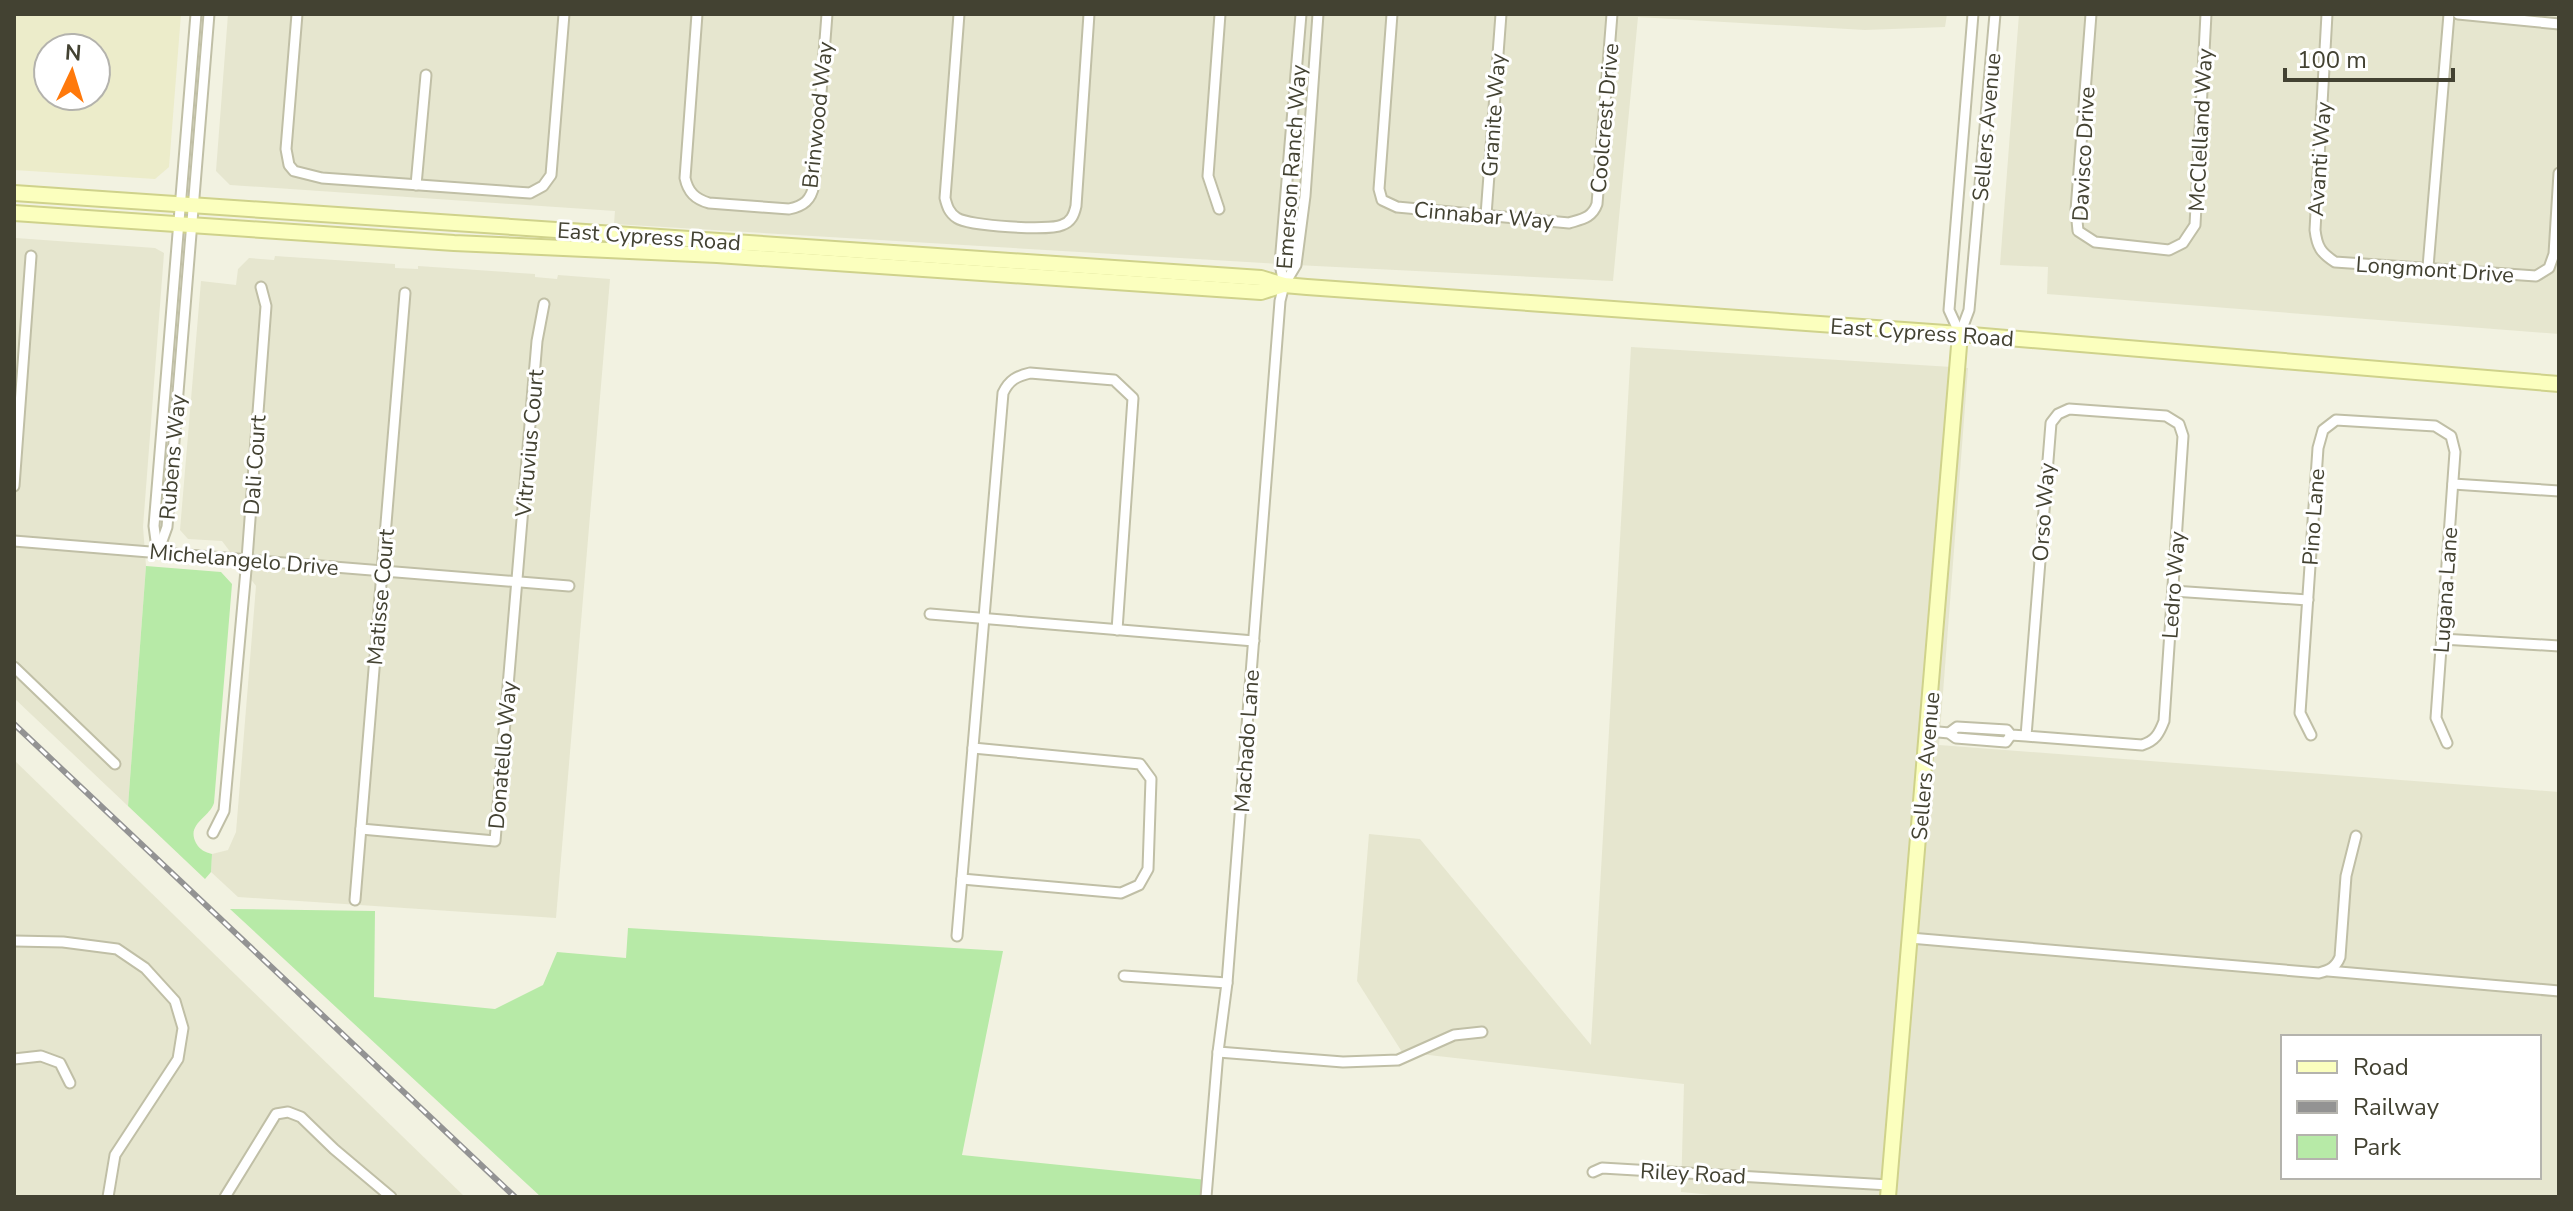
<svg xmlns="http://www.w3.org/2000/svg" width="2573" height="1211" font-family="'Nunito Sans',sans-serif">
<rect width="100%" height="100%" fill="#f2f2e1"/>
<g fill="#e6e6cf" fill-rule="evenodd">
<path d="M228,14H1947L1945,27L1865,30L1638,17L1613,281L1296,265L614,224L615,211L230,185L216,171Z"/>
<path d="M2019,14H2559V334L2047,294L2048,267L2000,265Z"/>
<path d="M16,238L155,248L164,253L143,527L146,566L128,806L14,698V266Z"/>
<path d="M275,256L395,264V268L418,269V266L535,274V277L557,279L558,275L610,279L556,918L238,897L211,872L212,854L228,850L236,832L256,586L222,541L188,539L180,530L201,281L236,285L238,269L249,258L274,260Z"/>
<path d="M1631,347L1968,368L1939,745L2559,792V1197H1733L1681,1192L1684,1084L1402,1052L1357,981L1369,834L1420,839L1591,1045ZM2283,1037H2539V1177H2283Z"/>
<path d="M14,760L465,1197H14Z"/>
</g>
<path fill="#ececca" fill-rule="evenodd" d="M14,14H181L169,167L155,179L14,170ZM48,48H96V96H48Z"/>
<g fill="#b7eaa7">
<path d="M146,566L221,572L232,584L214,803C209,818 186,824 196,843C200,850 205,852 212,854L211,872L205,879L128,806Z"/>
<path d="M230,909L375,911L374,997L495,1009L543,985L557,952L626,958L628,928L1003,951L962,1155L1207,1180V1197H541Z"/>
</g>
<g fill="none" stroke-linecap="round" stroke-linejoin="round">
<g stroke="#c0bfa6" stroke-width="13">
<g id="street">
<path d="M297,14L286,149L289,165L294,171L322,178L530,193L543,186L551,175L564,14"/>
<path d="M697,14L685,178C688,192 695,199 709,203L789,209C804,206 811,200 814,185L827,14"/>
<path d="M959,14L945,198C947,206 949,213 957,218C969,226 1049,231 1062,225C1071,222 1074,215 1076,206L1089,14"/>
<path d="M1392,14L1379,189L1382,200L1397,207L1569,223C1582,219 1592,218 1597,204L1612,14"/>
<path d="M2091,14L2076,210L2078,231L2095,242L2169,250L2183,243L2195,225L2206,14"/>
<path d="M2327,14L2315,230C2317,247 2321,253 2335,262L2536,276L2549,268L2554,254L2559,173"/>
<path d="M2458,14L2559,24"/>
<path d="M416,185L426,75"/>
<path d="M1219,209L1208,176L1220,14"/>
<path d="M1486,215L1501,14"/>
<path d="M2428,267L2449,14"/>
<path d="M1284,285L1280,264L1301,14"/>
<path d="M1960,334L1949,310L1973,14"/>
<path d="M1960,334L1969,310L1995,14"/>
<path d="M2453,484L2559,491"/>
<path d="M14,486L31,256"/>
<path d="M14,541L569,586"/>
<path d="M157,548L154,526L196,14"/>
<path d="M158,552L167,527L209,14"/>
<path d="M2173,591L2308,600"/>
<path d="M930,614L1254,641"/>
<path d="M2442,639L2559,646"/>
<path d="M14,667L115,764"/>
<path d="M1928,731L1949,733L1956,738L2006,742L2011,735"/>
<path d="M1949,733L1957,727L2007,730L2011,735L2026,736L2142,745C2155,741 2159,734 2164,721L2183,436L2179,424L2166,416L2069,409L2058,414L2051,423L2026,736"/>
<path d="M2311,735L2300,713L2318,448L2323,430L2336,420L2435,426L2451,436L2455,452L2436,718L2447,743"/>
<path d="M361,829L495,841L537,341L544,304"/>
<path d="M213,833L224,811L247,559L266,306L261,287"/>
<path d="M962,879L1121,893L1139,885L1148,869L1151,779L1140,764L973,748"/>
<path d="M355,900L405,293"/>
<path d="M957,936L1003,393C1009,380 1017,376 1030,373L1114,380L1133,398L1117,630"/>
<path d="M1910,938L2319,973C2330,970 2336,967 2340,957L2346,876L2356,836"/>
<path d="M14,941L63,942L117,949L145,968L175,1001L183,1028L178,1059L115,1155L108,1197"/>
<path d="M2328,971L2559,991"/>
<path d="M1124,976L1227,983"/>
<path d="M1218,1052L1343,1062L1398,1060L1454,1035L1482,1032"/>
<path d="M14,1059L41,1056L60,1063L70,1083"/>
<path d="M1593,1172L1602,1168L1889,1185"/>
<path d="M225,1197L276,1114L288,1112L301,1117L334,1149L391,1197"/>
<path d="M1206,1197L1218,1052L1227,983L1280,301L1284,285L1296,265L1305,196L1318,14"/>
</g>
</g>
<g stroke="#cfd28b" stroke-width="18">
<g id="secondary">
<path d="M14,193L1261,278L1284,285L1307,287L1960,334L2559,384"/>
<path d="M14,213L454,243L717,255L1261,292L1283,285"/>
<path d="M1888,1197L1960,334"/>
</g>
</g>
<use href="#street" stroke="#fff" stroke-width="9"/>
<use href="#secondary" stroke="#fbffbe" stroke-width="14"/>
<g stroke="#939393" stroke-width="6">
<path id="rail" d="M14,724L515,1197"/>
</g>
<use href="#rail" stroke="#fff" stroke-width="3" stroke-dasharray="9" stroke-linecap="butt"/>
</g>
<g text-anchor="middle" stroke-width="6" stroke-linejoin="round" paint-order="stroke">
<g font-size="22" fill="#434232" stroke="#fff">
<text transform="translate(817 115) rotate(-84)" y="8">Brinwood Way</text>
<text transform="translate(1493 115) rotate(-86)" y="8">Granite Way</text>
<text transform="translate(1604 118) rotate(-85)" y="8">Coolcrest Drive</text>
<text transform="translate(1986 127) rotate(-85)" y="8">Sellers Avenue</text>
<text transform="translate(2200 130) rotate(-87)" y="8">McClelland Way</text>
<text transform="translate(2083 154) rotate(-87)" y="8">Davisco Drive</text>
<text transform="translate(2319 159) rotate(-86)" y="8">Avanti Way</text>
<text transform="translate(1291 167) rotate(-86)" y="8">Emerson Ranch Way</text>
<text transform="translate(1484 215) rotate(5)" y="8">Cinnabar Way</text>
<text transform="translate(649 236) rotate(4)" y="8">East Cypress Road</text>
<text transform="translate(2435 269) rotate(4)" y="8">Longmont Drive</text>
<text transform="translate(1922 332) rotate(4)" y="8">East Cypress Road</text>
<text transform="translate(529 443) rotate(-85)" y="8">Vitruvius Court</text>
<text transform="translate(172 457) rotate(-85)" y="8">Rubens Way</text>
<text transform="translate(254 465) rotate(-86)" y="8">Dali Court</text>
<text transform="translate(2043 512) rotate(-86)" y="8">Orso Way</text>
<text transform="translate(2313 517) rotate(-86)" y="8">Pino Lane</text>
<text transform="translate(244 559) rotate(5)" y="8">Michelangelo Drive</text>
<text transform="translate(2173 585) rotate(-86)" y="8">Ledro Way</text>
<text transform="translate(2445 590) rotate(-86)" y="8">Lugana Lane</text>
<text transform="translate(380 597) rotate(-85)" y="8">Matisse Court</text>
<text transform="translate(1246 741) rotate(-86)" y="8">Machado Lane</text>
<text transform="translate(502 755) rotate(-85)" y="8">Donatello Way</text>
<text transform="translate(1925 766) rotate(-85)" y="8">Sellers Avenue</text>
<text transform="translate(1693 1173) rotate(3)" y="8">Riley Road</text>
</g>
</g>
<rect width="2573" height="1211" fill="none" stroke="#434232" stroke-width="32"/>
<rect x="2281" y="1035" width="260" height="144" fill="#ffffff" stroke="#b4b3ad" stroke-width="2"/>
<rect x="2297" y="1061" width="40" height="12" fill="#fbffbe" stroke="#b4b3ad" stroke-width="2"/>
<text x="2353" y="1075" font-size="24" fill="#434232">Road</text>
<rect x="2297" y="1101" width="40" height="12" fill="#939393" stroke="#b4b3ad" stroke-width="2"/>
<text x="2353" y="1115" font-size="24" fill="#434232">Railway</text>
<rect x="2297" y="1135" width="40" height="24" fill="#b7eaa7" stroke="#b4b3ad" stroke-width="2"/>
<text x="2353" y="1155" font-size="24" fill="#434232">Park</text>
<g transform="translate(72 72) rotate(4)"><circle r="38" fill="#ffffff" stroke="#b4b3ad" stroke-width="2"/>
<path d="M0-6L14 30L0 20L-14 30Z" fill="#ff790b"/>
<text y="-12" font-size="22" font-weight="bold" text-anchor="middle" fill="#434232">N</text>
</g>
<path d="M2285 68v12h168v-12" fill="none" stroke="#434232" stroke-width="4"/>
<text x="2297" y="68" font-size="24" fill="#434232" stroke="#ffffff" stroke-width="6" paint-order="stroke">100 m</text>
</svg>
